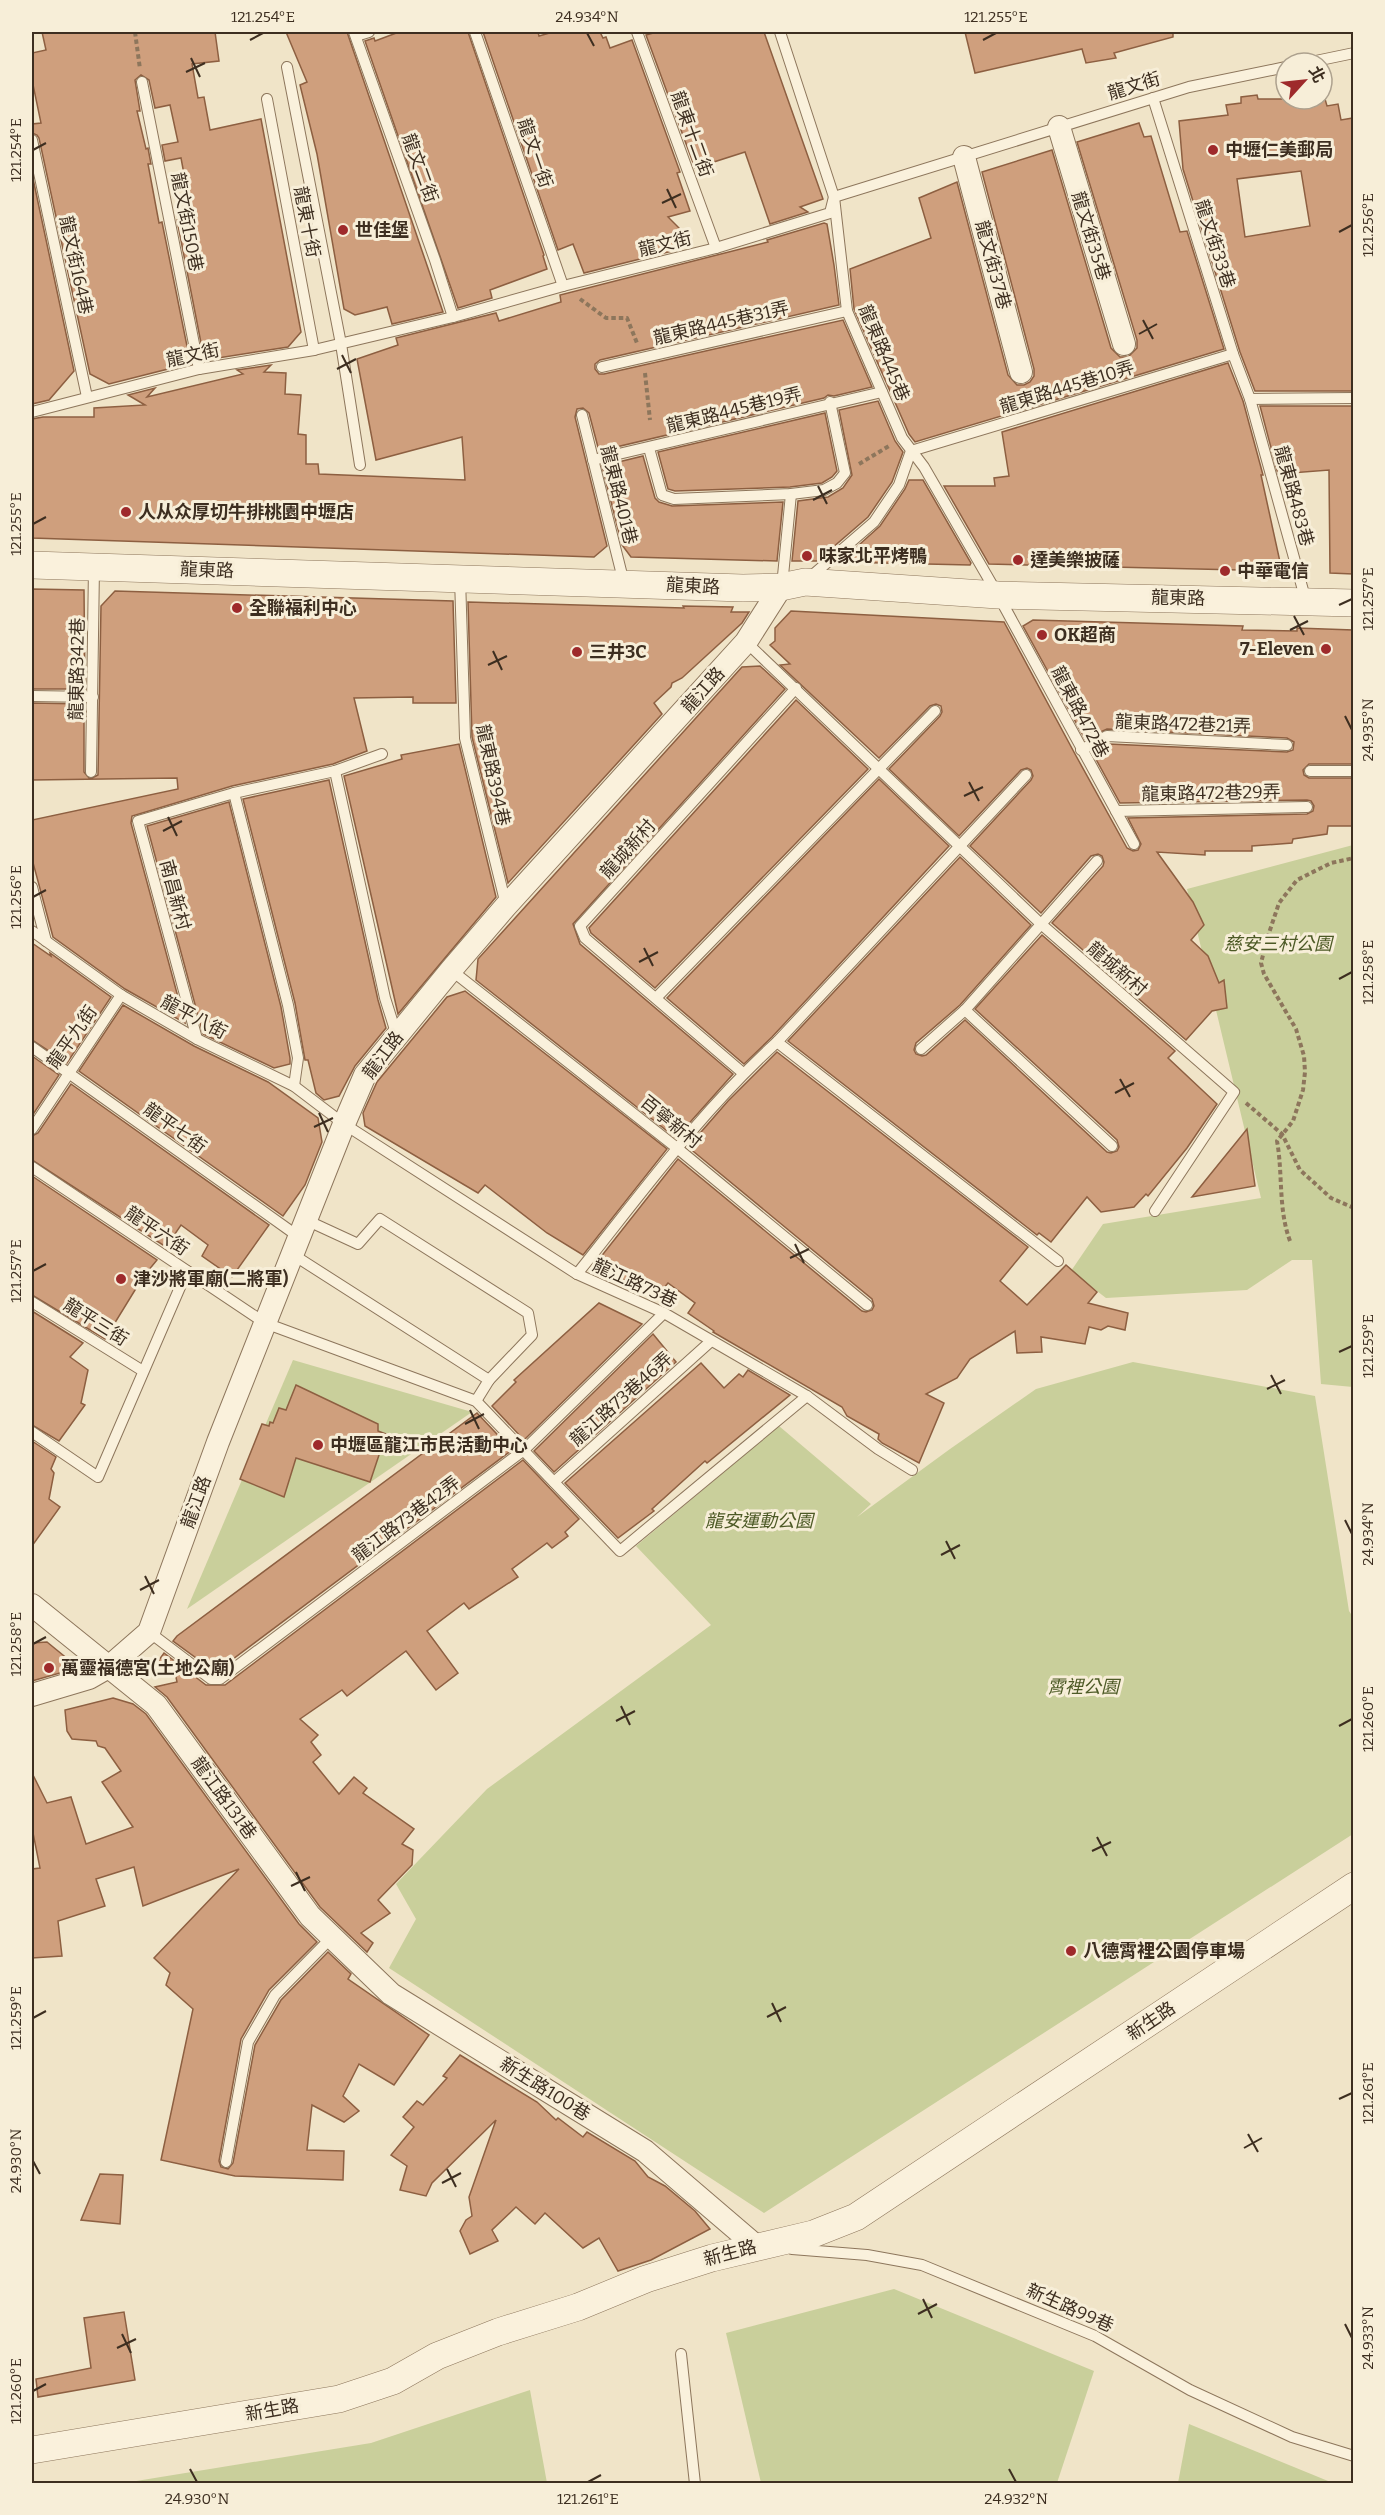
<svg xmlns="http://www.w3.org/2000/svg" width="1385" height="2515" font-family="Bitter,'Noto Sans TC',serif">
<rect width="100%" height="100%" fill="#f0e4c8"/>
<g fill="#c9cf9b">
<path d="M1353,845V1387L1321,1384L1312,1260H1292L1247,1290L1106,1298L1071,1271L1103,1224L1261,1198L1187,889Z"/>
<path d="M293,1360L472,1412L187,1609Z"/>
<path d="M1133,1362L1315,1396L1349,1611L1353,1617V1834L764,2213L389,1968L416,1919L396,1884L487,1789L711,1625L636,1546L779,1426L871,1504L857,1517L950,1449L1036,1389Z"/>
<path d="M894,2289L1094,2371L1057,2483H761L726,2333Z"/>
<path d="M530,2390L547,2483H124L371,2443Z"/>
<path d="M1189,2424L1333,2483H1178Z"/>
</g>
<g fill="#cf9f7d" stroke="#8d5f41" stroke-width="1.5" fill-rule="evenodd">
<path d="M42,32H215L219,61L192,64L198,98L204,97L210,130L261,119L301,332L288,347L218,358L202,348L177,220L192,217L181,158L165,161L162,145L178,142L170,105L155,108L149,80L141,75L135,80L140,111H137L146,149L148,148L151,164H148L159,223L162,222L188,351L172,368L109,384L90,374L39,138L37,135L32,133V124L41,123L32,80V53L46,50Z"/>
<path d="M286,32H347L443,312L392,324L387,307L355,315L344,309L317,154L300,85L307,82Z"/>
<path d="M399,32H468L544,255L543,256L547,269L490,290L492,298L458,308L365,41L374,38L375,41Z"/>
<path d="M483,32H538L539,36L553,32H600L603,38L606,37L610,48L632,40L680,172L677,173L690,211L668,217L685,234L672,251L584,273L573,244L558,250Z"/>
<path d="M657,32H764L823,199L800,207L808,212L770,224L745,152L695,168L646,35Z"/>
<path d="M965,32H1173V37L1114,53L1116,58L1086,63L1082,49L975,73Z"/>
<path d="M1257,95L1258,99H1325L1327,106L1338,104L1341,120L1353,118V391H1255L1240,352L1183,169L1179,121L1228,115L1226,105L1241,103V97ZM1301,171L1310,226L1245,237L1237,179Z"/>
<path d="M1139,123L1144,137L1151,136L1180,232L1187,231L1224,349L915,442L909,434L854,309L850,269L931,238L919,198L957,182L1008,375L1017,385H1024L1030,382L1034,376V369L982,172L1052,150L1111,348L1120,357H1128L1137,348V340L1077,142Z"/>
<path d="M32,174L74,371L49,400L32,404Z"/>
<path d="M824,223L827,224L834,265L839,305L600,360L595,364V369L599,374H604L843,320L872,387L834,396L828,395L824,398L599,451L589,413L583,408L577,409L575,417L607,546L594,557L32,538V419L43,417H94V408L145,405L128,395L155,388L147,397L243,374L237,370L271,365L264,372L286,373L285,394L301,395L298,434L306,435V464H318L319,474L465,480L462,437L376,460L357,359L398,345L396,338L496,313L499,321L561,302L560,295L768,242L767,240Z"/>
<path d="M1228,363L1243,401L1263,475H1261L1282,571L989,564L944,486H995L994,478L1009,476L1002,432Z"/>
<path d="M878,401L895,441L903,452L892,482L868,517L817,561H792L798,501L828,497L843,488L852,475L839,410Z"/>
<path d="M1260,406H1353V574L1330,573L1329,470L1278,474Z"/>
<path d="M825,413L837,471L832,477L822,483L790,487L675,491L668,489L658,452Z"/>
<path d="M643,456L655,498L659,502L672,506L783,502L777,561L631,557L622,545L602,466Z"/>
<path d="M909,480H923L971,563L970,565L840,562L880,526L905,489Z"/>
<path d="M32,589L84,590L85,689H32Z"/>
<path d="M115,591L453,601L456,703H413V697L354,698L367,751L333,764L232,786L132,816L131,823L185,1023L125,989L53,937L32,859V820L178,789L177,778L32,780V703L84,704V772L90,779L98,775L101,606Z"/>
<path d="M468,602L684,608L683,606L733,607L731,612H749L742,623L682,678L672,683L671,687L654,703L662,714L508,883L472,737Z"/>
<path d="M791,611L1004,622L1075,754L1127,848L1133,851L1138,850L1141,844L1128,818L1307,814L1313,811L1314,806L1311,801L1307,800L1120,803L1092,752L1109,744L1287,752L1293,750L1294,742L1287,738L1107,729L1085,739L1023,626L1033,620L1243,626L1242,630L1297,631V628L1353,630V764H1309L1303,770L1304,775L1309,778H1353V826H1328L1327,834L1293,839L1292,843L1252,846V851H1205V855L1157,852L1193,902L1204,925L1191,940L1208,956L1219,983L1224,980L1227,1008L1212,1011L1186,1040L1052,923L1103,866L1104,862L1102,856L1098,854L1091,856L1041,913L970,846L1031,780L1033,776L1031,770L1027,768L1021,770L959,836L889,769L940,716L942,712L941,706L936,704L930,706L879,758L780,665L790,664L770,645L775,641V628Z"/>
<path d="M760,666L785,689L573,924L580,944L733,1074L676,1138L476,980L478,959L742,667Z"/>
<path d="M796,700L868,769L655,988L591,933L589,928Z"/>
<path d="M459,744L496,897L398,1014L344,776L402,759L401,755Z"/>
<path d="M879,779L949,846L772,1037L744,1064L667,998Z"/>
<path d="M329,780L378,1000L386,1028L355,1066L339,1096L324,1100L316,1093L308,1060H305L295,1003L243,799Z"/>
<path d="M229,802L281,1007L290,1058V1064L274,1068L203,1034L147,826Z"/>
<path d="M960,857L1031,925L960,1005L916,1043L914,1050L916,1054L922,1056L926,1055L965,1020L1107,1152L1111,1153L1117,1151L1119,1147L1117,1140L975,1009L1042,935L1175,1051L1168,1058L1217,1104L1187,1148L1148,1196L1146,1194L1134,1207L1101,1212L1087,1197L1051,1242L1039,1233L1037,1235L788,1041Z"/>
<path d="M32,943L51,956L50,953L111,997L67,1063L32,1040Z"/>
<path d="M465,991L667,1149L583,1255L547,1233L485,1185L478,1193L365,1126L363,1113L377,1082L447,997Z"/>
<path d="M123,1005L194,1046L268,1082L318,1118L322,1142L305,1185L283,1216L79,1071Z"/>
<path d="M777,1052L1028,1247L1000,1281L1027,1305L1066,1265L1097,1292L1088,1303L1128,1313L1125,1330L1108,1326L1101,1330L1089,1327L1085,1344L1041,1337L1042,1352L1017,1353L1015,1331L970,1359L957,1378L926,1394L944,1403L919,1463L882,1443L878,1439L879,1434L847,1416L842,1407L713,1332L714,1331L688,1313L695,1303L668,1283L658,1295L646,1285L642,1291L596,1263L678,1159L862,1311L866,1312L872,1310L874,1306L872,1299L688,1147L728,1101Z"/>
<path d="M32,1056L59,1075L32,1116Z"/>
<path d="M71,1084L269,1225L232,1277L202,1256L208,1245L181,1225L166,1247L32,1160V1136L38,1133Z"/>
<path d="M1247,1129L1255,1186L1192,1197Z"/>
<path d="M32,1176L157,1260L143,1277L105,1339L32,1295Z"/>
<path d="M599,1303L642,1324L524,1440L492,1406L516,1382L514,1380Z"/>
<path d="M32,1311L83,1343L70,1357L88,1370L81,1403L85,1405L59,1441L32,1425Z"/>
<path d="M653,1334L676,1362L554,1472L534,1451Z"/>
<path d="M701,1363L724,1388L739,1374L743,1377L748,1370L790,1395L707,1463L705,1461L652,1509L654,1511L618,1538L565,1483Z"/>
<path d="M296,1385L378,1424V1431L386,1434L370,1482L296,1458L284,1497L240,1479L262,1424L269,1426L270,1422L273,1423L279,1408L286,1410Z"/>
<path d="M477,1413L512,1450L217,1671H214L173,1641L177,1636Z"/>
<path d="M32,1441L56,1457L51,1469L54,1473L49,1499L60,1507L32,1546Z"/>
<path d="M523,1460L579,1519L565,1532L568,1536L552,1548L547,1543L512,1569L518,1577L469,1609L464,1603L427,1631L458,1673L436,1690L406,1651L347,1696L342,1690L300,1719L318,1735L311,1742L321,1755L313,1762L339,1794L354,1777L367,1788L363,1793L414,1829L402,1844L413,1850L412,1865L378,1900L390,1913L361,1933L373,1943L367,1952L320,1907L167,1697L155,1687L177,1682L173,1662L156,1664L164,1653L206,1685H225Z"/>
<path d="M47,1642L69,1660L67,1671L32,1681V1643Z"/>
<path d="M113,1698L133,1704L146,1714L299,1924L317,1942L269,1990L241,2039L219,2161L221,2167L228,2169L233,2163L255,2045L281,2000L328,1952L351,1974L348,1979L429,2035L394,2085L359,2064L343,2096L359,2111L344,2122L312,2105L307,2150L344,2151L343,2180L235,2176L161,2160L193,2009L166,1985L170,1973L154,1958L239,1869L143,1906L134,1867L96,1879L105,1906L58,1921L62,1956L32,1958V1869L40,1868L32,1828V1773L47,1803L71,1797L86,1844L133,1827L102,1782L121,1771L105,1748L98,1746L96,1741L72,1739L67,1731L65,1710Z"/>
<path d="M460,2055L537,2102L556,2120L558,2118L583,2137L587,2132L635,2161L648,2177L665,2186L695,2211L710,2229L651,2260L618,2271L599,2238L583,2248L545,2213L535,2224L516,2207L492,2230L498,2241L470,2254L460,2231L466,2220L472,2216L469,2197L496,2120L432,2183L426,2196L400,2190L407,2166L391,2155L414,2127L403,2117L417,2101L423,2105L447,2078L443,2076Z"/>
<path d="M100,2174L123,2175L120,2224L81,2220Z"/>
<path d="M124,2312L135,2380L38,2397L36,2379L91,2368L84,2318Z"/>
</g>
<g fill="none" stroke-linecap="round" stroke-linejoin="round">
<g stroke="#8d765c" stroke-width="12">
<g id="service">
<path d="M354,32L435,260L453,317"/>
<path d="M475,32L563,286"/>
<path d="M637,32L716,248"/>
<path d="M780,32L834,197L847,311L902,438L924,467L998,595L1134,844"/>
<path d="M356,36L369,32"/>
<path d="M1306,63L1354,53"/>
<path d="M287,67L341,344L360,465"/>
<path d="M142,82L199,369"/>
<path d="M1153,98L1233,354L1250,399L1306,601"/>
<path d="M267,99L314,350"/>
<path d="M32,140L87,397"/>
<path d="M602,367L847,311"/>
<path d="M1250,399L1354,398"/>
<path d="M32,412L199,369L314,350L453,317L563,286L716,248L830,213L834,197L1189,87L1286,67"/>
<path d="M582,415L624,583"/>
<path d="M649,448L662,495L674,499L791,494L824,490L837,483L845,473L830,402"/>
<path d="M911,451L1233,354"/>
<path d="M593,460L882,392"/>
<path d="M460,578L465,738L506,905"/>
<path d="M808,579L874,522L899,485L911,451"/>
<path d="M782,586L791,494"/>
<path d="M746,642L1041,924L1234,1092L1155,1211"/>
<path d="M32,696L93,697"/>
<path d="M1081,750L1107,736L1287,745"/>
<path d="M335,771L385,998L397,1036"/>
<path d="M1310,771H1354"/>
<path d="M91,772L94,567"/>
<path d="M234,793L288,1005L298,1058L294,1086"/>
<path d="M1116,811L1307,807"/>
<path d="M32,887L46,941"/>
<path d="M32,931L121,995L197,1039L294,1086L344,1124L577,1274L664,1313L807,1396L878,1449L912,1470"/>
<path d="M451,970L677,1148L867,1305"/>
<path d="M656,998L935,711"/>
<path d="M965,1010L1112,1146"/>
<path d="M197,1039L138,821L234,793L335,771L382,754"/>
<path d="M777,1042L1058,1261"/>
<path d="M32,1047L299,1237"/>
<path d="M921,1049L965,1010L1097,861"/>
<path d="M743,1073L585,938L580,926L796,688"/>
<path d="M32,1129L121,995"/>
<path d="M32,1167L265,1323L476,1401L620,1551L807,1396"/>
<path d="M306,1220L358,1244L380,1219L528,1313L532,1335L489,1380"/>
<path d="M292,1254L489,1380L476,1401"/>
<path d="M577,1274C641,1194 701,1111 777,1042L1026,775"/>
<path d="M32,1302L143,1371"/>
<path d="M32,1432L98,1477L187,1271"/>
<path d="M554,1482L710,1342"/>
<path d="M149,1632L211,1679H220L524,1450L664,1313"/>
<path d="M226,2162L248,2042L275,1995L332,1937"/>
<path d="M792,2249L867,2255L922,2265L1095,2336L1190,2390L1292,2437L1354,2456"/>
<path d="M681,2354L695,2484"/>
</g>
</g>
<g stroke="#8d765c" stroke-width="24">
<g id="minor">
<path d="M1059,127L1124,344"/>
<path d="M964,157L1021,372"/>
<path d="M32,1605L156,1705L310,1916L391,1994L645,2151L756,2246"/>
<path d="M32,1695L89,1678L110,1666L149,1632L218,1442L344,1124L365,1075L451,970L506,906L746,642L781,587"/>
</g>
</g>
<g stroke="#8d765c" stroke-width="28">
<g id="tertiary">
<path d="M32,565L743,588L781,587L805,582L998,595L1354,603"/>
<path d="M32,2450L339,2399L393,2381L437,2356L498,2332L578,2307L646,2279L712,2258L813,2234L856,2217L1354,1886"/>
</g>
</g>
<g stroke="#8d765c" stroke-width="4" stroke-dasharray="4.5 3" stroke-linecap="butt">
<path d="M135,32L140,69"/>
<path d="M580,299L606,318H627L637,343"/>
<path d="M645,373L650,420"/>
<path d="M859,464L889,446"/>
<path d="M1246,1103L1282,1134L1300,1170L1331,1198L1354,1208"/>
<path d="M1290,1241C1278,1209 1283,1174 1277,1141L1293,1121L1303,1090L1305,1072L1304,1056L1296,1029L1264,974L1261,963L1267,939L1279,903L1297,880L1331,863L1354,858"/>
</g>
<use href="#service" stroke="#faf1dc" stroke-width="10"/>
<use href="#minor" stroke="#faf1dc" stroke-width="22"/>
<use href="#tertiary" stroke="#faf1dc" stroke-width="27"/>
</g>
<path fill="none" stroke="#3d2e20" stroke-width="2" d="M587,33L594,46M250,40L263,33M983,40L996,33M191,58L200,77M186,72L205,63M33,150L46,143M667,189L676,208M662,203L681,194M1339,232L1352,225M1143,320L1153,339M1139,334L1157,324M342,355L351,373M337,369L356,359M818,486L827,504M813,500L832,490M33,524L46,517M1339,605L1352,599M1294,616L1304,635M1290,630L1308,621M493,651L502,670M488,665L507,656M1345,716L1352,730M969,782L979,801M964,796L983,787M168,817L177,836M163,831L182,821M33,897L46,890M644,948L653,966M639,962L658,952M1339,979L1352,972M1120,1079L1130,1097M1115,1093L1134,1083M319,1113L328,1132M314,1127L333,1118M795,1244L804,1263M790,1258L809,1249M33,1271L46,1264M1339,1352L1352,1346M1271,1375L1281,1394M1267,1389L1285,1380M470,1410L479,1429M465,1424L484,1414M1345,1520L1352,1534M946,1541L955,1559M941,1555L960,1545M145,1576L154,1594M140,1590L159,1580M33,1644L46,1637M621,1706L630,1725M616,1721L635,1711M1339,1726L1352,1719M1097,1837L1107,1856M1092,1851L1111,1842M296,1872L305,1891M291,1886L310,1877M772,2003L781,2022M767,2017L786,2007M33,2018L46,2011M1339,2099L1352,2093M1248,2134L1258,2152M1244,2148L1262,2138M33,2161L40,2174M447,2169L456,2187M442,2183L461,2173M923,2299L932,2318M918,2314L937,2304M1345,2324L1352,2338M122,2334L131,2353M117,2348L136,2339M33,2391L46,2384M190,2469L197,2482M1009,2469L1016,2482M588,2482L601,2475"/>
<g fill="#9e2a2b" stroke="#f7eed8" stroke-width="2">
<circle cx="1213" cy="150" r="6"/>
<circle cx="343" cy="230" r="6"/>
<circle cx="126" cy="512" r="6"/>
<circle cx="807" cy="556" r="6"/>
<circle cx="1018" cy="560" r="6"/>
<circle cx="1225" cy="571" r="6"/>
<circle cx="237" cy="608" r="6"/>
<circle cx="1042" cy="635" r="6"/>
<circle cx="1326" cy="649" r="6"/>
<circle cx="577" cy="652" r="6"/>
<circle cx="121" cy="1279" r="6"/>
<circle cx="318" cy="1445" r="6"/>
<circle cx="49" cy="1668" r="6"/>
<circle cx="1071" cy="1951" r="6"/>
</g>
<g text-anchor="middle" stroke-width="6" stroke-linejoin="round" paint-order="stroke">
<g font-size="18" fill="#3d2e20" stroke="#f7eed8">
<text transform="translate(1134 86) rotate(-17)" y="6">龍文街</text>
<text transform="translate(692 134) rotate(70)" y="6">龍東十二街</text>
<text transform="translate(535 153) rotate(71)" y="6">龍文一街</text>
<text transform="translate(420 168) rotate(70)" y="6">龍文二街</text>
<text transform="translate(187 222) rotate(79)" y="6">龍文街150巷</text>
<text transform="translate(307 222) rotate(79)" y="6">龍東十街</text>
<text transform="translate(1091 236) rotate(73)" y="6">龍文街35巷</text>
<text transform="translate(665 244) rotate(-14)" y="6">龍文街</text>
<text transform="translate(1215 244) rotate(72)" y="6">龍文街33巷</text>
<text transform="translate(76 265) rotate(78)" y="6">龍文街164巷</text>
<text transform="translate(993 265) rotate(75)" y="6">龍文街37巷</text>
<text transform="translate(721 323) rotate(-13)" y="6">龍東路445巷31弄</text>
<text transform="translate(884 353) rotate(67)" y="6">龍東路445巷</text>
<text transform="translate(193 355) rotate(-12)" y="6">龍文街</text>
<text transform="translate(1067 387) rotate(-17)" y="6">龍東路445巷10弄</text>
<text transform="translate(734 410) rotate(-14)" y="6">龍東路445巷19弄</text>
<text transform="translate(619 495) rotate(76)" y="6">龍東路401巷</text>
<text transform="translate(1294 496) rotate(75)" y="6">龍東路483巷</text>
<text transform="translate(207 570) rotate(2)" y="6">龍東路</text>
<text transform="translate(693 586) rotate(3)" y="6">龍東路</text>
<text transform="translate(1178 598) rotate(1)" y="6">龍東路</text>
<text transform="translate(77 669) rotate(-89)" y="6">龍東路342巷</text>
<text transform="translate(703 690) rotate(-48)" y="6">龍江路</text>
<text transform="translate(1080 712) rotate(62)" y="6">龍東路472巷</text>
<text transform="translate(1183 724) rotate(2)" y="6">龍東路472巷21弄</text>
<text transform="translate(493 775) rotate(78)" y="6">龍東路394巷</text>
<text transform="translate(1211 793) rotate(-1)" y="6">龍東路472巷29弄</text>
<text transform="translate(628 849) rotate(-48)" y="6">龍城新村</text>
<text transform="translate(175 895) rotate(75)" y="6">南昌新村</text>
<text transform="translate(1117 969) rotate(41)" y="6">龍城新村</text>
<text transform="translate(194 1017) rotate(28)" y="6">龍平八街</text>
<text transform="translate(72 1037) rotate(-55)" y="6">龍平九街</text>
<text transform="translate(383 1055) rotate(-53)" y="6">龍江路</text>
<text transform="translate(671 1122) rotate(39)" y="6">百寧新村</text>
<text transform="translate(175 1128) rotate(36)" y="6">龍平七街</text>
<text transform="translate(157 1231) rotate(34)" y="6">龍平六街</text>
<text transform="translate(635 1283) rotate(25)" y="6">龍江路73巷</text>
<text transform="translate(96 1322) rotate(32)" y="6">龍平三街</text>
<text transform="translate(621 1399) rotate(-42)" y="6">龍江路73巷46弄</text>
<text transform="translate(196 1502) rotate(-70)" y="6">龍江路</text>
<text transform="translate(406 1519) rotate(-37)" y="6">龍江路73巷42弄</text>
<text transform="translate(224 1798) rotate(54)" y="6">龍江路131巷</text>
<text transform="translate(1151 2021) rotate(-34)" y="6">新生路</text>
<text transform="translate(545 2089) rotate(32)" y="6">新生路100巷</text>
<text transform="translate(730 2253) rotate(-15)" y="6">新生路</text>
<text transform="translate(1070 2308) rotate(24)" y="6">新生路99巷</text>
<text transform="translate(272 2410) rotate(-10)" y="6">新生路</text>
</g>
<g font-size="18" font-weight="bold" fill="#3d2e20" stroke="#f7eed8" text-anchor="start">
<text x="1225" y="156">中壢仁美郵局</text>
<text x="355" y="236">世佳堡</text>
<text x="138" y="518">人从众厚切牛排桃園中壢店</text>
<text x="819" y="562">味家北平烤鴨</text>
<text x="1030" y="566">達美樂披薩</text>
<text x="1237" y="577">中華電信</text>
<text x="249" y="614">全聯福利中心</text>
<text x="1054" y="641">OK超商</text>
<text x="1314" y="655" text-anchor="end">7-Eleven</text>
<text x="589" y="658">三井3C</text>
<text x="133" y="1285">津沙將軍廟(二將軍)</text>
<text x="330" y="1451">中壢區龍江市民活動中心</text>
<text x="61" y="1674">萬靈福德宮(土地公廟)</text>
<text x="1083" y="1957">八德霄裡公園停車場</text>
</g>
<g font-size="18" font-style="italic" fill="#4d5a26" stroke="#f7eed8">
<text x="1278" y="950">慈安三村公園</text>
<text x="759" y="1527">龍安運動公園</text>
<text x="1083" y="1693">霄裡公園</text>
</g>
</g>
<rect width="1385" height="2515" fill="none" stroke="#f7eed8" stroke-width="66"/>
<g transform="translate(1304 81) rotate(63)"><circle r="28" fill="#f7eed8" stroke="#ada18e" stroke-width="1.5"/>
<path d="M0-4.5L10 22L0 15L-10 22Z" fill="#9e2a2b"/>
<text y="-9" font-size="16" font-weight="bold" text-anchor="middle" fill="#3d2e20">北</text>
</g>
<rect x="33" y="33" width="1319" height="2449" fill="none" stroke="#3d2e20" stroke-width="2"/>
<g font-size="15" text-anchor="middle" fill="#3d2e20">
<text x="263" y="22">121.254°E</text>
<text x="587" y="22">24.934°N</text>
<text x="996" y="22">121.255°E</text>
<text transform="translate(16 150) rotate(-90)" y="5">121.254°E</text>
<text transform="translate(1368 225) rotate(-90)" y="5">121.256°E</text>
<text transform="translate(16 524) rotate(-90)" y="5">121.255°E</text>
<text transform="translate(1368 599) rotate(-90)" y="5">121.257°E</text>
<text transform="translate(1368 730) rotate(-90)" y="5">24.935°N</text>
<text transform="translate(16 897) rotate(-90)" y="5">121.256°E</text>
<text transform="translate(1368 972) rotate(-90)" y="5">121.258°E</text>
<text transform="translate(16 1271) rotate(-90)" y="5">121.257°E</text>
<text transform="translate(1368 1346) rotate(-90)" y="5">121.259°E</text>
<text transform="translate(1368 1534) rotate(-90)" y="5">24.934°N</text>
<text transform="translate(16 1644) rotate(-90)" y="5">121.258°E</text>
<text transform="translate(1368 1719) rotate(-90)" y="5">121.260°E</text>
<text transform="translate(16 2018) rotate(-90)" y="5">121.259°E</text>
<text transform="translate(1368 2093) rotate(-90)" y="5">121.261°E</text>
<text transform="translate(16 2161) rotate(-90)" y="5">24.930°N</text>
<text transform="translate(1368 2338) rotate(-90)" y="5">24.933°N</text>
<text transform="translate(16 2391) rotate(-90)" y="5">121.260°E</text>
<text x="197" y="2504">24.930°N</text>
<text x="588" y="2504">121.261°E</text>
<text x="1016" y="2504">24.932°N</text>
</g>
</svg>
